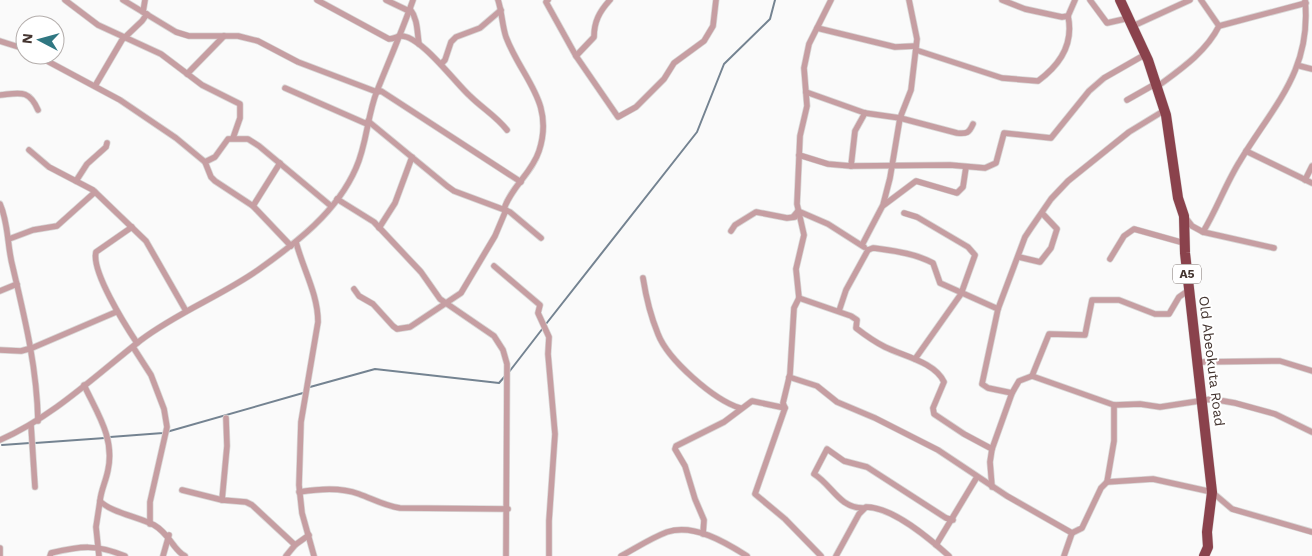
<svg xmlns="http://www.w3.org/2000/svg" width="1312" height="556" font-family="'Work Sans',sans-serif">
<rect width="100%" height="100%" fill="#fafafa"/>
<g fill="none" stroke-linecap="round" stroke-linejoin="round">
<g stroke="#748391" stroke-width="2">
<path d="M546,324L697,132L724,64L770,19L775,0"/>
<path d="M509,372L543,328"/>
<path d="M310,387L375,369L499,383L506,375"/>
<path d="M110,437L163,433L303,393"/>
<path d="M35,443L105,438"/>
<path d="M2,445L30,443"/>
</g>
<g stroke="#d9d7d6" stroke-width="7">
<g id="minor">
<path d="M65,0L98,25L161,54L202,85L240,104V118L233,138"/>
<path d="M123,0L176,32L189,36H238L258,41L298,62L377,92L381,91L521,182"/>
<path d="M317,0L389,39C394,39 396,37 400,36C420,34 456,84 470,96C482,108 496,116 507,130"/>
<path d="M386,0L409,11"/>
<path d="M498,0C502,12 502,25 506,37C522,79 555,102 539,151C532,173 511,187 504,209"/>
<path d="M548,0L546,2L576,56L618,117L636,107L664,79L674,63L704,41L713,26L716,0"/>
<path d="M1002,0L1025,9L1062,17L1068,16L1075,0"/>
<path d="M1090,0L1107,23L1129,18"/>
<path d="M1201,0L1219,26"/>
<path d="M410,9C418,19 417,32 419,44"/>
<path d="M143,12L145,0"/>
<path d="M1133,26L1190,0"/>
<path d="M817,28L895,47L916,46"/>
<path d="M0,41L25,49"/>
<path d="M916,50L1002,78L1038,81C1060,65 1074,44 1068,16"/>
<path d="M36,55L120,100L176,138L205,162L215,157L228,139H248L259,146L331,206"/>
<path d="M576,56L594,37C594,22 599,12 610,0"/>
<path d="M441,64L445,60L451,42L456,37L480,28L501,10"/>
<path d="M1300,66L1312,69"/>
<path d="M187,74L224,36"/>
<path d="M95,86L122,40L142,21L147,14"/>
<path d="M1158,86C1181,69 1206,52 1219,26L1306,3"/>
<path d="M285,88L367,124"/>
<path d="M806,92L865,113L900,118L957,133C967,134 969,133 973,124"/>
<path d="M0,95C20,93 29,89 38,110"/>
<path d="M1127,100L1157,83"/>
<path d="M368,121L447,186L454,191L510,212L541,238"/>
<path d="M29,150L49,167L93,190L146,241L186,311"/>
<path d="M1246,151L1312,183"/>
<path d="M799,155L828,164L851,166L950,165L985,168L996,163L1004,133L1051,138L1089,91L1104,78L1146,54"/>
<path d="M205,162L211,177L215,181L253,206L291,246"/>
<path d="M851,166L855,131L865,113"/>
<path d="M1305,180L1312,166"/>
<path d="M76,181L87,164L106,147L107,143"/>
<path d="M337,199L374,222L421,272L440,299L494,336L503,350L507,364L506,556"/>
<path d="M0,204C9,224 7,247 13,268C25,319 37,368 38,421"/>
<path d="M884,205L916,181L957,193L963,187L966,167"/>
<path d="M253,206L280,163"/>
<path d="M904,213L917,217L968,247L975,255L961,294L915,359"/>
<path d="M793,217L798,211L828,224L864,247"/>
<path d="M1185,217L1192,226L1203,232C1217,209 1226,183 1240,161C1273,106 1312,71 1305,0"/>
<path d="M132,227L96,252C91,271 125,325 137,343"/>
<path d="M379,228L395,203L412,157"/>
<path d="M731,231L735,225L756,212L787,218L795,217"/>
<path d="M1203,232L1274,248"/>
<path d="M9,239L33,230L57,226L95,192"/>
<path d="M296,242C303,269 318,294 318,322L301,422L299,485L302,513L314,556"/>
<path d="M862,245L883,205L890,178L900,118L911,90L917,39L909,0"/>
<path d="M868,250L873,248C894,251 914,253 933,263L940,283L998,309"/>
<path d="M1019,257L1040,262L1051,248L1057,229L1042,213"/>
<path d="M1110,259L1124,236L1134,229L1184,243"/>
<path d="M494,266L540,305L538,313L549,337L548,354L555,434L549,521V556"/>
<path d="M643,278C646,297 651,317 658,334C668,360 714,400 740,408"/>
<path d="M354,289L359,296L373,304L393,326L397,329L410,327L461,293L495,236L506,210"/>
<path d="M0,291L17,284"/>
<path d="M799,298L851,316L857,320L856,328C865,335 875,342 885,347C903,356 935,362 944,382L933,408L934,414L964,434L992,449L1012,393L1019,381L1032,376L1114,405L1140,404L1160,407L1212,399L1235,403L1275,414L1312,432"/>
<path d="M839,311L846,290L868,250"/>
<path d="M133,347L151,375L164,409L167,427L150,502V524"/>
<path d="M0,350L21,351L32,348L116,312"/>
<path d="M1198,362L1280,361L1312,371"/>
<path d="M1032,376L1049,334L1085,335L1092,300H1119L1155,314H1169L1179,297L1189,290"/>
<path d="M789,377L817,386L837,402L875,418L938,450L1007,496L1072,533L1082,528L1101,488L1107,482L1153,479L1212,492L1232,509L1312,532"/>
<path d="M84,385C97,413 115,438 108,470C106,481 101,490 100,501C110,512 139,517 154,525C170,534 173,550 185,556"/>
<path d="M1012,393L988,388L982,384L998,309L1025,237L1031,228L1051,199L1068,181L1129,132L1165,110"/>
<path d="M226,418L227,446L222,500L246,502L252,505L295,545"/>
<path d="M31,425L35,487"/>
<path d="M0,440C53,417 96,375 141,340C178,312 221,296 258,270C296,243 337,212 356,168C367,144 367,116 377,91C389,61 402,31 413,0"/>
<path d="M992,449L990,462L992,487"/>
<path d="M1107,482L1114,441V405"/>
<path d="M182,490L222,500"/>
<path d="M299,492C319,489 340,487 359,494C373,499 385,506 400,508L508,509"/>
<path d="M863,508C839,508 832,485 814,474L827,449L844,461L867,467L946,518L953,520"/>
<path d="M703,534L704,520L695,499L685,466L675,449L676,446L724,422L752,401L785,408"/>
<path d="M936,545L977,477"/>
<path d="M0,548V556"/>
<path d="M50,556L51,553C81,546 96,544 125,556"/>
<path d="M99,556L96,527L100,501"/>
<path d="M163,556L169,535"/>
<path d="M286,556L295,545L309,535"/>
<path d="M621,556C636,548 651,538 667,532C693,523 725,542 747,556"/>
<path d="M821,556L785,519L755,494L785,408L783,403L790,374L794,308L799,298L796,269L804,235L797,204L800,136L807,106L804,68L809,44L831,0"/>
<path d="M836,556L859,514L866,507C893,507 930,539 949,556"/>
<path d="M1064,556L1072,533"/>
</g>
</g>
<g stroke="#d9d7d6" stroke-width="11">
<path id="trunk" d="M1120,0L1148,60L1166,115L1178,198L1184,216L1185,253L1212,492L1207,532L1208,547L1204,556"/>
</g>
<use href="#minor" stroke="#c69ea2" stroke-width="5.5"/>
<use href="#trunk" stroke="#8a424c" stroke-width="10"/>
</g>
<g text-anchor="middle" stroke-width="4" stroke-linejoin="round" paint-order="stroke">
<rect fill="#fff" stroke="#7c726e" stroke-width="1" x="1173" y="264.5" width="28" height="19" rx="4"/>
<g font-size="12" font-weight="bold" fill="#443530">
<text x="1187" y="278">A5</text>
</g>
<g font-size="14" fill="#443530" stroke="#fff">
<text transform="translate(1212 361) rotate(83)" y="5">Old Abeokuta Road</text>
</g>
</g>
<g transform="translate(40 40) rotate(276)"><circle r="24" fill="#ffffff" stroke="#b4aeac"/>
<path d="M0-4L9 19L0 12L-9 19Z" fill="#307782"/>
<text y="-8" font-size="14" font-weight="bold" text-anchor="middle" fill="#443530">N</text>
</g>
</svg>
